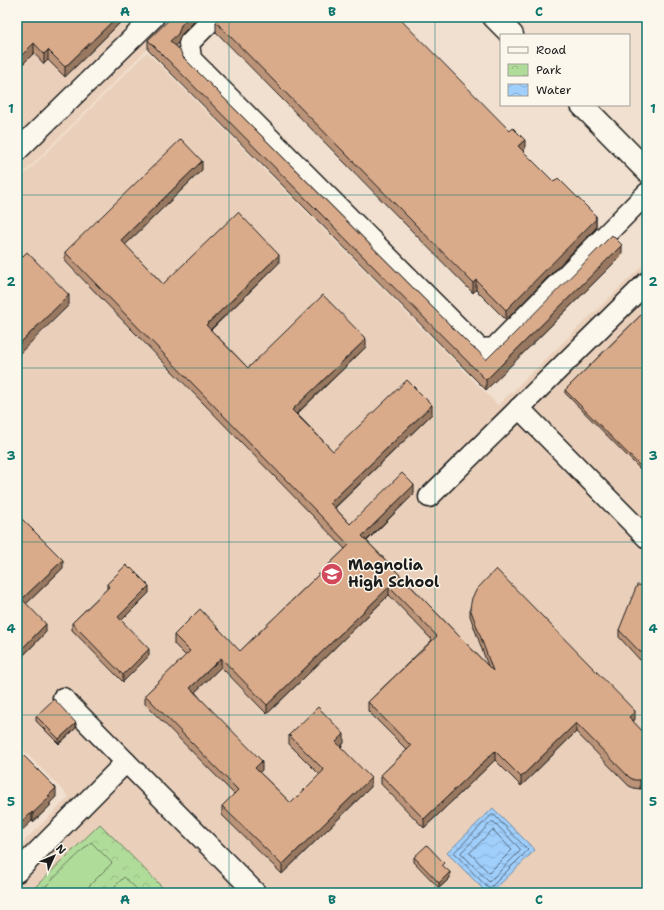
<svg xmlns="http://www.w3.org/2000/svg" width="664" height="910" font-family="'Shantell Sans',sans-serif">
<defs>
<pattern id="park-crowns" width="20" height="18" patternUnits="userSpaceOnUse"><rect width="20" height="18" fill="#b0dc9a"/><path d="M2 6a3 3 0 1 1 6 0M12 15a3 3 0 1 1 6 0" fill="none" stroke="#97bc84"/></pattern>
<pattern id="water-waves" width="16" height="10" patternUnits="userSpaceOnUse"><rect width="16" height="10" fill="#a0cffc"/><path d="M0 5q4-4 8 0t8 0" fill="none" stroke="#89b1d7"/></pattern>
</defs>
<rect width="100%" height="100%" fill="#f1e0cf"/>
<filter id="ink" filterUnits="userSpaceOnUse"><feTurbulence type="fractalNoise" baseFrequency=".025" numOctaves="2"/><feDisplacementMap in="SourceGraphic" scale="8" xChannelSelector="R" yChannelSelector="G"/><feConvolveMatrix kernelMatrix="1 2 1 2 8 2 1 2 1" color-interpolation-filters="sRGB"/></filter>
<g filter="url(#ink)">
<g fill="#ead0bb">
<path d="M17,17H179L17,180Z"/>
<path d="M147,52L498,405L647,261V893H17V848L69,797L17,744V182Z"/>
</g>
<path fill="url(#park-crowns)" stroke="#667c5b" d="M100,824L168,893H29Z"/>
<g fill="#b0dc9a" stroke="#667c5b">
<path d="M91,842L112,863L82,893H53L46,886Z"/>
<path d="M124,877L141,893H108Z"/>
</g>
<path fill="url(#water-waves)" stroke="#6b87a2" d="M493,808L535,850L491,893H487L447,853Z"/>
<g fill="none" stroke-linecap="round" stroke-linejoin="round">
<g stroke="#516476" stroke-width="1">
<path d="M492,815H494L528,850L489,889L454,853Z"/>
<path d="M492,822H494L521,850L489,882L461,853Z"/>
<path d="M493,830L512,850L489,873L470,853Z"/>
</g>
<g stroke="#1c1c1c" stroke-width="23">
<g id="minor">
<path d="M215,17L189,43L191,59L480,349L494,348L647,193"/>
<path d="M17,151L154,17"/>
<path d="M519,408L647,538"/>
<path d="M429,497L647,282"/>
<path d="M126,762L255,892"/>
<path d="M17,872L126,762L63,698"/>
</g>
</g>
<g stroke="#1c1c1c" stroke-width="25">
<g id="major">
<path d="M494,17L512,35"/>
<path d="M582,105L647,171"/>
</g>
</g>
<use href="#minor" stroke="#fbf7ec" stroke-width="20"/>
<use href="#major" stroke="#fbf7ec" stroke-width="22"/>
</g>
<g fill="#bb9378" stroke="#1c1c1c">
<path d="M17,17H126L65,77L48,60L44,64L34,53Z"/>
<path d="M216,22L525,149L523,151L554,182L596,216V228L506,320L476,290L473,293L216,32Z"/>
<path d="M181,35L178,43L175,46L183,57L472,347L486,360L502,346L622,255L486,390L148,50V40Z"/>
<path d="M202,170L125,245L163,284L279,263L211,330L248,368L366,347L297,414L333,451L432,414L335,508L350,524L414,494L367,541L488,666L470,616V608L635,719L633,722L647,736V786L640,789L634,788L629,786L576,732L521,786L495,760L424,828L381,784V775L407,750L368,711V702L432,640L389,595L267,714L221,667L195,692L262,770L259,772L291,803L320,775L289,744V735L344,743L341,747L371,787L282,874L222,815V806L234,794L145,704V695L186,656L174,644V635L240,651L345,549L65,261V252Z"/>
<path d="M647,309V476L565,393V390Z"/>
<path d="M17,514L63,568L26,604L46,632L18,661L17,660Z"/>
<path d="M107,584L149,593L121,621L149,656L123,682L72,630V623L107,589Z"/>
<path d="M647,586V658L640,660L619,637V630Z"/>
<path d="M36,716L76,728L59,744L36,721Z"/>
<path d="M17,752L56,797L50,803V806L33,822L32,821Z"/>
<path d="M414,857L450,878L439,888L414,862Z"/>
</g>
<g fill="#987861" stroke="#1c1c1c">
<path d="M117,17H126L65,77V67Z"/>
<path d="M189,17H199L181,35L178,43L170,51V41L181,25Z"/>
<path d="M34,43V53L17,70V60Z"/>
<path d="M48,50V60L44,64V54Z"/>
<path d="M525,140V149L518,156V146Z"/>
<path d="M202,161V170L121,249V240Z"/>
<path d="M596,216V228L506,320V310Z"/>
<path d="M622,245V255L486,390V380Z"/>
<path d="M279,255V263L206,334V325Z"/>
<path d="M476,280V290L473,293V283Z"/>
<path d="M69,295V305L17,356V346Z"/>
<path d="M366,339V347L292,418V410Z"/>
<path d="M432,405V414L330,512V503Z"/>
<path d="M414,485V494L362,545V536Z"/>
<path d="M63,560V568L22,608V599Z"/>
<path d="M149,586V593L118,624V617Z"/>
<path d="M389,587V595L267,714V705Z"/>
<path d="M46,624V632L18,661V653Z"/>
<path d="M149,649V656L123,682V675Z"/>
<path d="M221,658V667L190,697V688Z"/>
<path d="M635,711V719L629,726V717Z"/>
<path d="M76,723V728L59,744V739Z"/>
<path d="M576,723V732L521,786V777Z"/>
<path d="M344,734V743L336,751V742Z"/>
<path d="M495,751V760L424,828V819Z"/>
<path d="M262,761V770L255,777V768Z"/>
<path d="M371,778V787L282,874V865Z"/>
<path d="M647,778V786L640,789V780Z"/>
<path d="M56,788V797L50,803V806L33,822V813L48,796Z"/>
<path d="M32,812V821L17,835V827Z"/>
<path d="M450,872V878L439,888V883Z"/>
</g>
<g fill="#d9ab8b" stroke="#1c1c1c">
<path d="M17,17H117L65,67L48,50L44,54L34,43L17,60Z"/>
<path d="M172,17H189L181,25L178,34L170,41L180,50L183,57L472,347L477,350L486,360L498,348L502,346L612,235L622,245L486,380L148,40Z"/>
<path d="M221,17H398L510,131L513,128L525,140L518,146L554,182L558,178L596,216L595,217L596,219L506,310L476,280L473,283L216,22Z"/>
<path d="M181,139L202,161L121,240L163,284L238,212L279,255L206,325L248,368L323,295L366,339L292,410L333,451L407,380L432,405L330,503L350,524L402,473L414,485L362,536L493,671L470,608L472,598L477,589L496,569L635,711L629,717L647,736V778L640,780H634L629,777L576,723L521,777L495,751L424,819L381,775L411,746L368,702L437,636L389,587L267,705L221,658L190,688L262,761L255,768L291,803L324,770L289,735L318,707L344,734L336,742L371,778L282,865L222,806L238,790L145,695L190,651L174,635L200,609L240,651L349,545L65,252Z"/>
<path d="M27,252L69,295L17,346V262Z"/>
<path d="M647,309V473L565,390Z"/>
<path d="M17,514L63,560L22,599L46,624L18,653L17,652Z"/>
<path d="M126,565L130,569L131,568L149,586L118,617L149,649L123,675L72,623L109,587L107,584Z"/>
<path d="M637,585L647,586V651L640,652L619,630Z"/>
<path d="M54,699L76,723L59,739L36,716Z"/>
<path d="M17,752L18,754L20,752L56,788L48,796L50,797L33,813L32,812L17,827Z"/>
<path d="M427,845L444,863L442,865L450,872L439,883L414,857Z"/>
</g>
</g>
<path fill="none" stroke="#0f766e" stroke-width="1" stroke-opacity="0.55" d="M229,17V893M435,17V893M17,195H647M17,368H647M17,542H647M17,715H647"/>
<defs>
<g id="school-disc" transform="scale(1.15)"><circle r="9.5" fill="#d1495b" stroke="#fbf7ec"/><path d="M0-5L7-2L0 1L-7-2ZM-4 1L0 2.5L4 1V4Q0 6-4 4Z" fill="#fff"/></g>
</defs>
<g fill-rule="evenodd">
<use href="#school-disc" x="332" y="574"/>
</g>
<g text-anchor="middle" stroke-width="3" stroke-linejoin="round" paint-order="stroke">
<g font-size="15" font-weight="bold" fill="#1c1c1c" stroke="#fbf7ec" text-anchor="start">
<text x="348" y="570">Magnolia<tspan x="348" dy="17">High School</tspan></text>
</g>
</g>
<rect width="664" height="910" fill="none" stroke="#fbf7ec" stroke-width="44"/>
<rect x="500" y="34" width="130" height="72" fill="#fbf7ec" stroke="#a29f99"/>
<rect x="508" y="47" width="20" height="6" fill="#fbf7ec" stroke="#a29f99"/>
<text x="536" y="54" font-size="12" fill="#1c1c1c">Road</text>
<rect x="508" y="64" width="20" height="12" fill="url(#park-crowns)" stroke="#a29f99"/>
<text x="536" y="74" font-size="12" fill="#1c1c1c">Park</text>
<rect x="508" y="84" width="20" height="12" fill="url(#water-waves)" stroke="#a29f99"/>
<text x="536" y="94" font-size="12" fill="#1c1c1c">Water</text>
<g transform="translate(54 856) rotate(46)" stroke="#fbf7ec" stroke-width="3" paint-order="stroke">
<path d="M0-3L7 15L0 10L-7 15Z" fill="#1c1c1c"/>
<text y="-6" font-size="11" font-weight="bold" text-anchor="middle" fill="#1c1c1c">N</text>
</g>
<rect x="22" y="22" width="620" height="866" fill="none" stroke="#0f766e" stroke-width="1.5"/>
<g font-size="13" text-anchor="middle" font-weight="bold" fill="#0f766e">
<text x="125" y="16">A</text>
<text x="332" y="16">B</text>
<text x="539" y="16">C</text>
<text x="11" y="113">1</text>
<text x="653" y="113">1</text>
<text x="11" y="286">2</text>
<text x="653" y="286">2</text>
<text x="11" y="460">3</text>
<text x="653" y="460">3</text>
<text x="11" y="633">4</text>
<text x="653" y="633">4</text>
<text x="11" y="806">5</text>
<text x="653" y="806">5</text>
<text x="125" y="904">A</text>
<text x="332" y="904">B</text>
<text x="539" y="904">C</text>
</g>
</svg>
